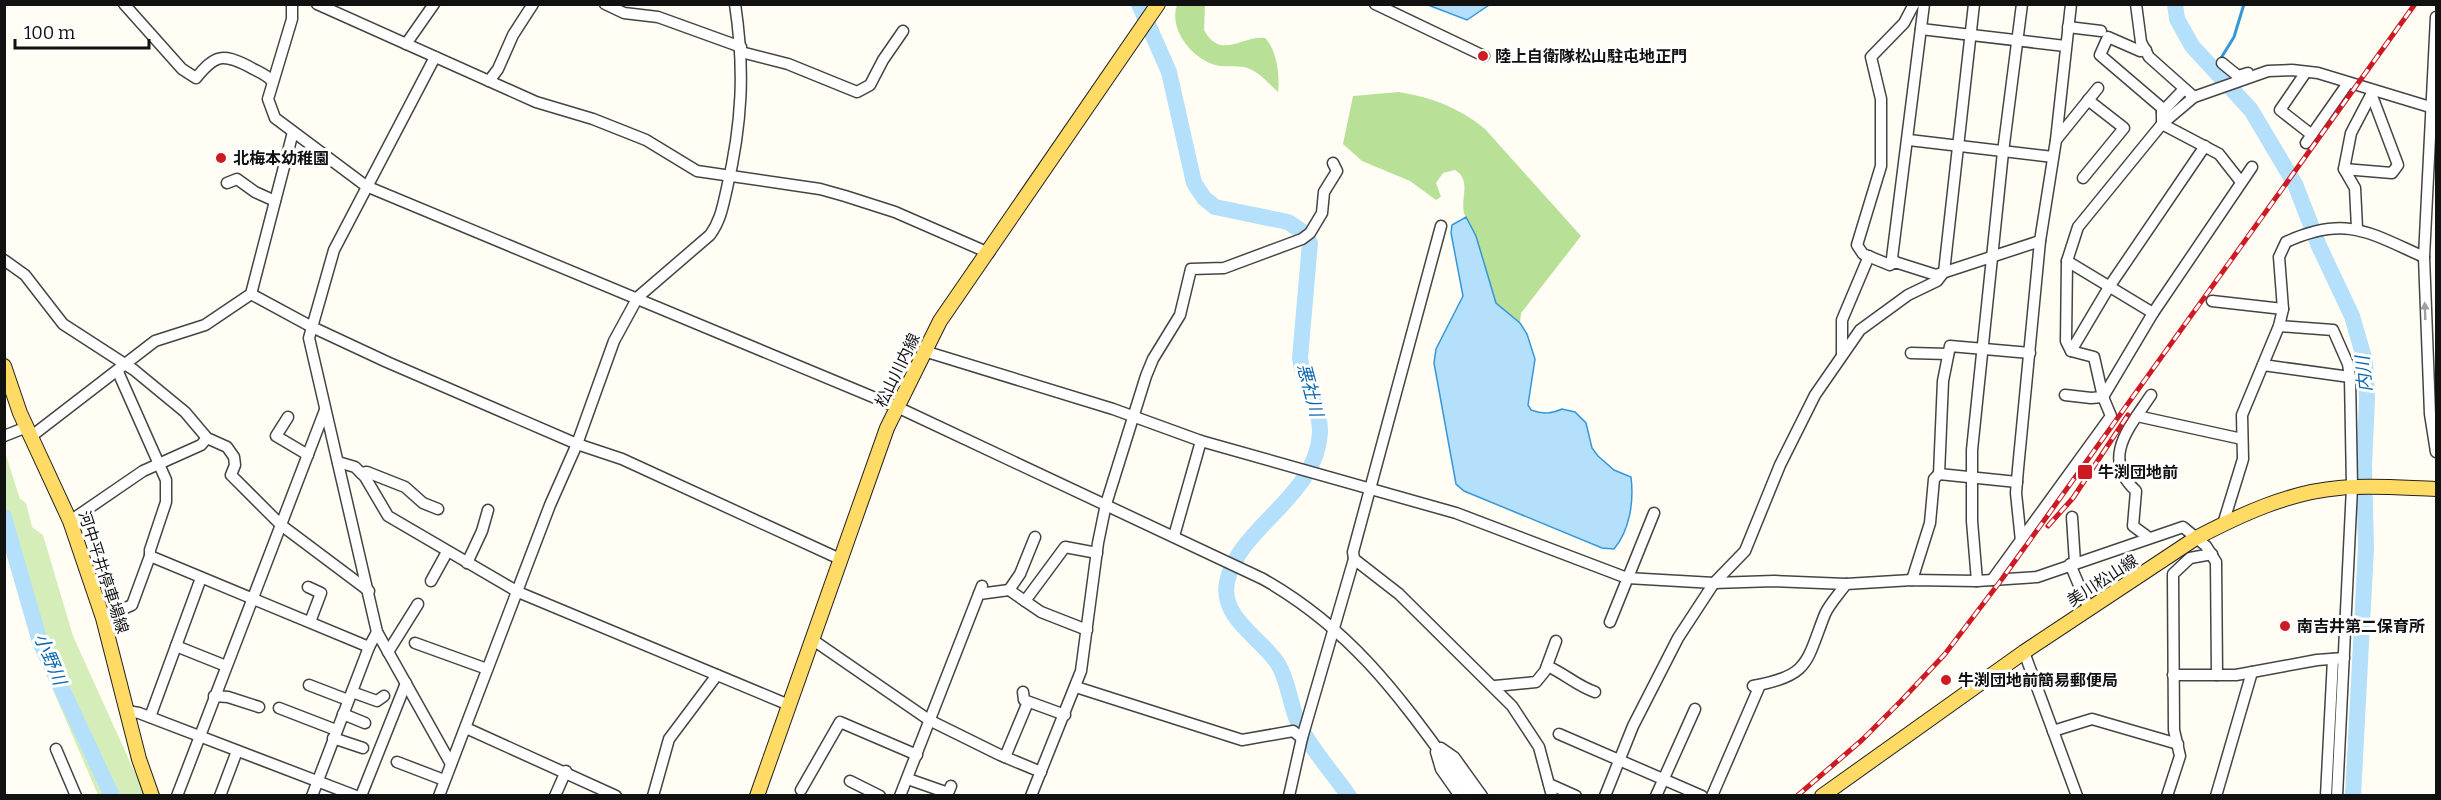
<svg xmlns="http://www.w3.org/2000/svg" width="2441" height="800" font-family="Bitter,'Noto Sans JP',serif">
<rect width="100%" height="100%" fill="#fffdf4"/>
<path fill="#d5eeb9" d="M4,449L20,499L26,503L32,527L43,535L73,636L145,795H98L38,655L36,641L5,546Z"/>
<g fill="#b8e097">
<path d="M1177,5H1205L1204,30C1221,61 1242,35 1265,38C1277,50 1280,76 1278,92C1268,83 1258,70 1244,67C1234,65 1223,68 1212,64C1189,55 1169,28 1177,5Z"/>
<path d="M1399,92C1431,97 1460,108 1485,129L1581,236L1521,313L1520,323C1512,317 1500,310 1495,301C1482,278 1480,244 1466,218C1457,201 1474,182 1455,170L1443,173L1436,183L1441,197L1436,200L1410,181L1362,161L1343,144L1353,96Z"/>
</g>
<g fill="#b4e0fb" stroke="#3597d9" stroke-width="1.5">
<path d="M1428,5H1489L1467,20Z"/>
<path d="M1466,217L1476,236L1496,303L1520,323L1527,334L1535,359L1528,405L1531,410C1543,414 1551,414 1562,409L1575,412L1586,423L1592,448L1598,456L1614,470L1631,477C1634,501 1630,530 1614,549L1602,548L1464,491L1456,484L1434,363L1436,349L1463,296L1451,233L1452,225Z"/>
</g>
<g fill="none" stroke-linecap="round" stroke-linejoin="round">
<path stroke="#3597d9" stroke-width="3" d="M2213,71L2234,37L2244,4"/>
<g stroke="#b4e0fb" stroke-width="16">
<path d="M1139,4L1169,72L1194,183L1204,198L1215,207L1288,222L1300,230L1310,243L1300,358C1303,383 1321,409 1320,433C1316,498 1238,527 1227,582C1220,619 1262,638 1278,664C1289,682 1290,706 1299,725C1312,750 1332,772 1349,796"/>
<path d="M2175,4L2177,19L2192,46L2251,110L2295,184L2319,246L2352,316L2365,361L2367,399L2364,465L2366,548L2353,796"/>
<path d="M4,517L40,642L112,796"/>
</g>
<g stroke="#444" stroke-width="13">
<g id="minor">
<path d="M124,4L182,69L196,78C215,55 222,53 248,66C256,71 266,74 272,81"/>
<path d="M292,4V19L268,99L275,118L366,186L897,407L1263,579C1360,634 1407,708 1472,796"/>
<path d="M317,4L536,102L593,119L646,140L697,171L820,189L845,196L895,212L989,253"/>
<path d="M605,4L624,13L658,17L741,47"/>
<path d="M1375,4L1484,56"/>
<path d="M1914,4L1904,23L1871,57L1881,99V166L1857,245L1863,254L1890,265L1895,262L1936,275L2040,241"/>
<path d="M2136,4L2141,42L2149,57L2194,97"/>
<path d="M2436,17L2424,257L2430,414L2436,452"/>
<path d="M2068,27L2101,31"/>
<path d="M1921,29L2065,46"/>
<path d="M406,44L434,4"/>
<path d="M2146,50L2140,51L2108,37L2100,55L2162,108V124L2219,154L2241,182"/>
<path d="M741,52L788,64L857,92L870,85L883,60L903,31"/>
<path d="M435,57L334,250L309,338L377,632L451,764"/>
<path d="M2222,63L2238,76L2248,73"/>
<path d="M2306,72L2280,110L2312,135"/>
<path d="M489,81L498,69L513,35L533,4"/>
<path d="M2162,112L2184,89"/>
<path d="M1909,140L2053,157"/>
<path d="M2056,140L2098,88"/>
<path d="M2306,143L2348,83"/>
<path d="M2344,169L2392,173L2398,165L2372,96"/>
<path d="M2083,178L2124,128L2088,100"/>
<path d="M227,183L237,179L255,192L275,201"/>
<path d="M2357,228L2355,188L2344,169L2351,133L2373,91"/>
<path d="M4,260L25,275L63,324L134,370L185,412L207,438L227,447L234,457L235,465L231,475L281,525L369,591"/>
<path d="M2067,261L2153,313"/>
<path d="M1895,262L1892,258L1924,4"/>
<path d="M251,294L312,327L387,362L577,444L622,459L840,559"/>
<path d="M2212,301L2283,309"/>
<path d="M2279,326L2333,330L2348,364L2350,377L2352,487L2337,796"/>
<path d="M924,351L1113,409L1201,441L1456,513L1627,578L1714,583L1774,581L1846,584L1912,580L1977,581L2037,577L2183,527L2206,546L2216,562L2217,675"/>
<path d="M2071,351L2109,287L2205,146"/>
<path d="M1911,353L1948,354"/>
<path d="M1842,354V320L1869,256"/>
<path d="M2263,365L2350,377"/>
<path d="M118,372L166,480V502L150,550V556L369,647"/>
<path d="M2065,395L2091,398L2103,397L2153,313L2252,167"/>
<path d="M2137,416L2242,439"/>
<path d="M288,417L276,436L308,455"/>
<path d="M33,435L155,341L205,325L251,294L293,132"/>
<path d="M4,436L27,427"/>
<path d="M338,462L355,467L365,477L388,516L518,592L789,705"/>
<path d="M361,473L367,472L405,487L423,503L438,509"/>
<path d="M2017,482L1939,474L1943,381L1950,346L2030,353"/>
<path d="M2072,517L2075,563"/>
<path d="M70,521L143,471L201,445L207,438"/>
<path d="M2223,524L2243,459L2242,415L2279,326L2283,309L2279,257L2286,242C2346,215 2368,232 2424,257"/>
<path d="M1174,536L1201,441"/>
<path d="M2148,537L2133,526L2136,491C2100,458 2130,427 2151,395"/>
<path d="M2021,541L2016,493L2018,469L2040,241L2056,140L2071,4"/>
<path d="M1354,559L1399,594L1512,706L1539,747L1552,796"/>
<path d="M467,563L482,531L488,510"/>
<path d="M2070,564L2089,609"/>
<path d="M1912,580L1930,523L1934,479L1939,474"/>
<path d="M1992,580L2111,416L2103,397L2094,357L2071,351L2066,341L2067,261L2078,227L2162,124L2194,97L2268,71L2292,70L2318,73L2430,107"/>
<path d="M431,581L447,552"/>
<path d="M1977,581L1972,521V450L2003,152L2022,4"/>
<path d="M308,587L321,593L310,622"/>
<path d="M1009,590L1020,574L1035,537"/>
<path d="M979,594L1009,590L1041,612L1087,630"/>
<path d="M1025,601L1065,547L1097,553"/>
<path d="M103,618L132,605L150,556"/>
<path d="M1610,622L1654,513"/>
<path d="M813,640L929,720L1000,755L1041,772"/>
<path d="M415,643L487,669"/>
<path d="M176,646L226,666"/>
<path d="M388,652L418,604"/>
<path d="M2024,652L2077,796"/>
<path d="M1547,666C1564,673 1577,686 1595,692"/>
<path d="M2173,675H2236L2317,660L2344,658"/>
<path d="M309,685L348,700"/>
<path d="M1495,686L1536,682L1545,671L1556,641"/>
<path d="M1753,686C1810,676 1806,662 1825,614C1830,603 1840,593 1846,584"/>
<path d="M1076,687L1242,740L1293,731L1302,738"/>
<path d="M352,692L377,701L384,696"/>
<path d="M1023,692L1024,700L1065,715"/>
<path d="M214,696L228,697L259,707"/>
<path d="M279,708L336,730"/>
<path d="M127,711L139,713L356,796"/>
<path d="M343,714L365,723"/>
<path d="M150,717L201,578"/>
<path d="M466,728L616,796"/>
<path d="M2053,731L2092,719L2178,744"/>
<path d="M1559,734L1702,796"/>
<path d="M333,738L363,748"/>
<path d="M1441,748L1454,757L1482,796"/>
<path d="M56,749L76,796"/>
<path d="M1436,752L1441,769L1460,796"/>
<path d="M1005,757L1028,702"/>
<path d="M397,762L444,780"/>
<path d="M908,779L948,793L951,786"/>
<path d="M850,781L880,796"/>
<path d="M1549,784L1576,796"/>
<path d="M801,790L840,722L917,755"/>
<path d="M177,796L325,410"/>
<path d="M220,796L237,751"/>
<path d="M312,796L369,647L377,632"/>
<path d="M361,796L406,683"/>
<path d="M439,796L550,505L577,444L614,341L638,297L710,235C721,220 723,205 727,188C742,124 745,70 735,4"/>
<path d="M555,796L566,771"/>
<path d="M653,796L669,739L717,675"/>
<path d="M900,796L982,586"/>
<path d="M1031,796L1081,671L1098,543L1106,504L1146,376L1153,359L1180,315L1191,269L1224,268L1302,239L1310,233L1322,213L1324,192L1337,171L1333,163"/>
<path d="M1289,796L1302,738L1354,559L1353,552L1441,226"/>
<path d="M1605,796L1633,726L1678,638L1714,583L1745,551L1780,465L1815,395L1860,330L1908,295L1937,281L1944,272L1974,4"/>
<path d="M1656,796L1695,709"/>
<path d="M1712,796L1760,685"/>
<path d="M2167,796L2180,756L2174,730L2173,574L2190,558L2212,554"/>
<path d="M2216,796L2252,672"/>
<path d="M2326,796L2333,659"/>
</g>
</g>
<g stroke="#222" stroke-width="16">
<g id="major">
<path d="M4,366L20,413L70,521L103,618L139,759L152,796"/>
<path d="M757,796L887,428L940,321L1158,4"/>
<path d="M1822,796L2024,652L2196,538C2240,515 2289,492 2339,488C2371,485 2405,488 2436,489"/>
</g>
</g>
<use href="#minor" stroke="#fff" stroke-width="10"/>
<use href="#major" stroke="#ffda64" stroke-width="14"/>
<g stroke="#ce1b23" stroke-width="5">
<g id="rail">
<path d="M2048,526L2073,498L2128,415"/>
<path d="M1797,796L1862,740L1900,702L1945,654L2002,579L2415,4"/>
</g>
</g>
<use href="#rail" stroke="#fff" stroke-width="3" stroke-dasharray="9" stroke-linecap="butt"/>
</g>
<defs><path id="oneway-solid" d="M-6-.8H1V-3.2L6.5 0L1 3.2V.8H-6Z" transform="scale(1.5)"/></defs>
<use fill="#a0a0a0" href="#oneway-solid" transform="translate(2425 311) rotate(-92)"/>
<g fill="#ce1b23" stroke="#fff" stroke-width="2">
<circle cx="1483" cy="56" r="6"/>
<circle cx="221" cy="158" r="6"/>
<rect x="2077" y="464" width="16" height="16" rx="3"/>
<circle cx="2285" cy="626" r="6"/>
<circle cx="1946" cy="680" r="6"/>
</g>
<g text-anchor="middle" stroke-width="6" stroke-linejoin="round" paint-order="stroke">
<g font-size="16" font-weight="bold" fill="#111" stroke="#fff" text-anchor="start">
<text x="1495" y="62">陸上自衛隊松山駐屯地正門</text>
<text x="233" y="164">北梅本幼稚園</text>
<text x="2098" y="478">牛渕団地前</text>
<text x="2297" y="632">南吉井第二保育所</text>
<text x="1958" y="686">牛渕団地前簡易郵便局</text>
</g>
<g font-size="16" fill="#111" stroke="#fff">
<text transform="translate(897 370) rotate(-64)" y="6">松山川内線</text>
<text transform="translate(104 572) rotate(72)" y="6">河中平井停車場線</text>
<text transform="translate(2102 580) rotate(-33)" y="6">美川松山線</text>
</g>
<g font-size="18" font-style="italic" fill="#0d68af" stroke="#fff">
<text transform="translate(2364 374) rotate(-95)" y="6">内川</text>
<text transform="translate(1310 390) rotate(75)" y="6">悪社川</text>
<text transform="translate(50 659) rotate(67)" y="6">小野川</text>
</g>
</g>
<rect width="2441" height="800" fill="none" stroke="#111111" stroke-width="12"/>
<path d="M15 39v9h134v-9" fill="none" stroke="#111111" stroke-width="3"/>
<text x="24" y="39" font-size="18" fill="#111111" stroke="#ffffff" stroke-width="4.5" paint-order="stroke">100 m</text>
</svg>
